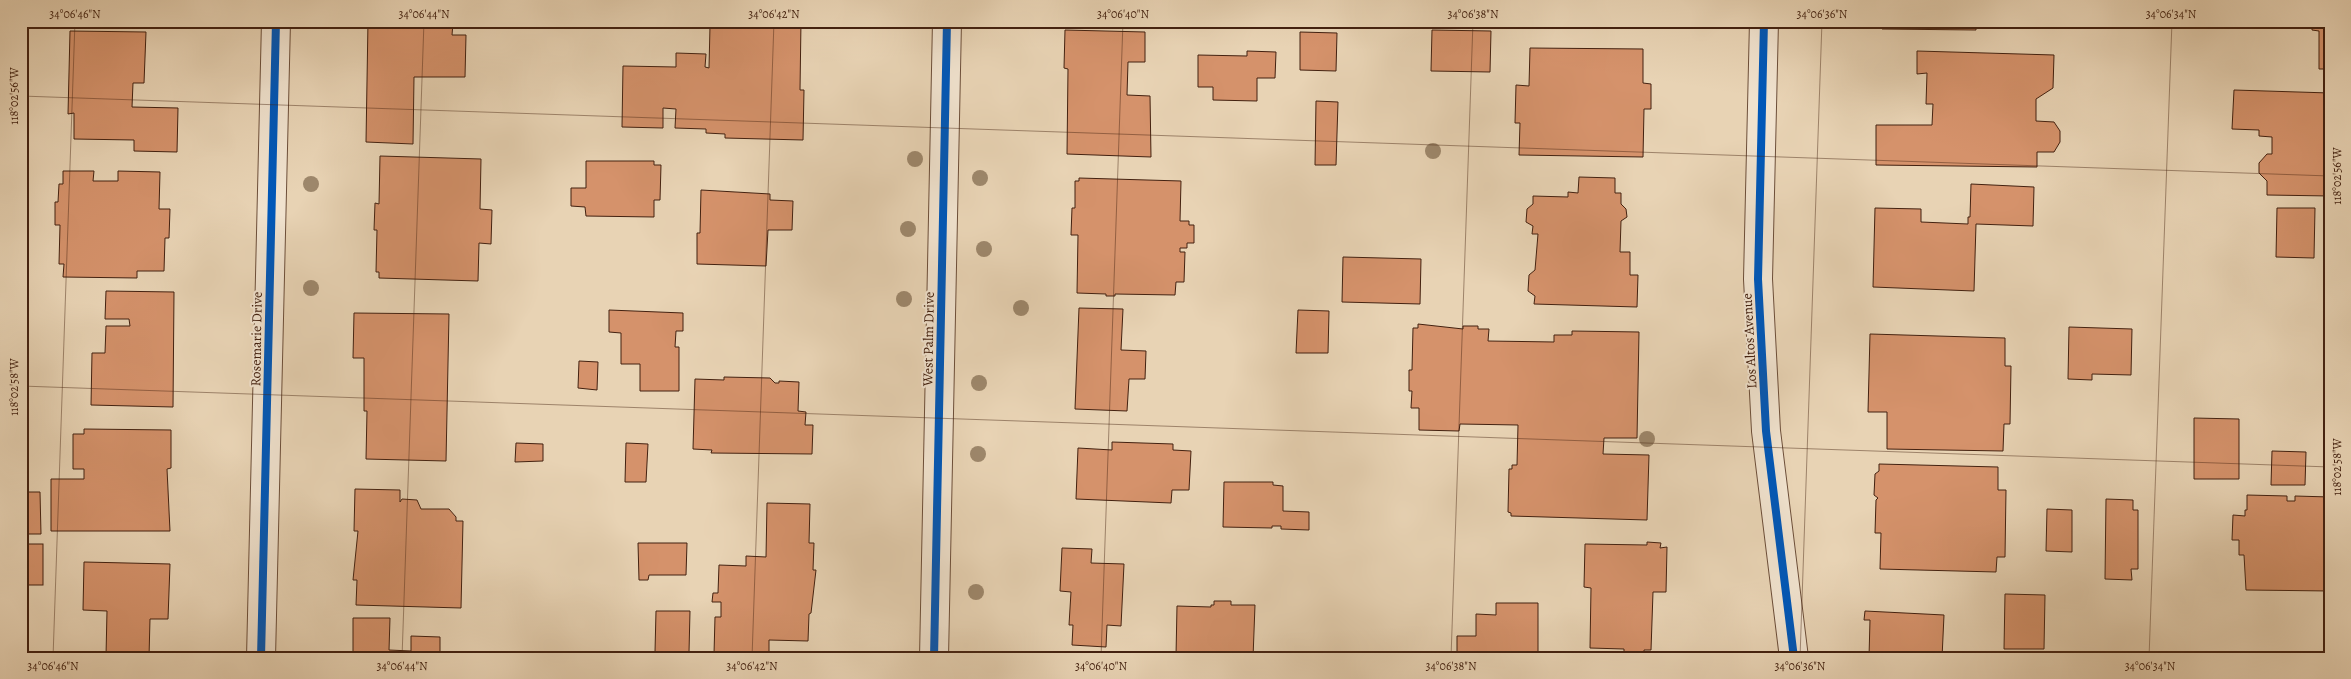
<svg xmlns="http://www.w3.org/2000/svg" width="2351" height="679" font-family="Alegreya,serif">
<rect width="100%" height="100%" fill="#e8d3b4"/>
<filter id="stains"><feTurbulence type="fractalNoise" baseFrequency=".004" numOctaves="4"/><feColorMatrix values="0 0 0 0 .2 0 0 0 0 .09 0 0 0 0 .02 0 0 0 .5 -.17"/></filter>
<radialGradient id="worn" r=".72"><stop offset=".6" stop-color="#630" stop-opacity="0"/><stop offset="1" stop-color="#630" stop-opacity=".3"/></radialGradient>
<g fill="#d5926b" stroke="#432110">
<path d="M368,21L453,23L452,35H466L465,77H414L413,144L366,142Z"/>
<path d="M715,21H801L800,90H804L803,140L725,138V134L706,133V129L675,128L676,109L663,108V128L622,127L623,66L676,67V53L706,54L705,67L709,68L710,26H714Z"/>
<path d="M1883,21H2027V25L1976,24V30L1882,29Z"/>
<path d="M2312,21H2330V69H2319V31L2312,30Z"/>
<path d="M1065,30L1145,32V62H1128L1127,95L1150,96L1151,157L1067,154L1068,69L1064,68Z"/>
<path d="M1432,30L1491,31L1490,72L1431,71Z"/>
<path d="M70,31L146,32L144,83H133L132,107L178,108L177,152L134,151V140L74,139V113L68,114Z"/>
<path d="M1300,32L1337,33L1336,71L1300,70Z"/>
<path d="M1530,48L1643,49V83L1651,84V109H1644L1643,157L1519,155L1520,123H1515L1516,85L1529,86Z"/>
<path d="M1247,51L1276,52L1275,78H1257V101L1213,100V87H1198V55L1247,56Z"/>
<path d="M1917,51L2054,55L2053,88L2036,99V121L2054,122L2060,131V142L2054,152H2037V167L1876,165V125H1932L1933,104H1926L1927,73L1917,74Z"/>
<path d="M2234,90L2330,93V196L2267,195V181L2259,173V163L2267,154H2272V137L2259,136V130L2232,129Z"/>
<path d="M1316,101L1338,102L1336,165H1315Z"/>
<path d="M380,156L481,159L480,209L492,210L491,244L479,243L478,281L379,278V272H376L377,230H374L375,203L379,204Z"/>
<path d="M586,161H654V165H661L660,200H654V217L586,216L585,207L571,206V188H586Z"/>
<path d="M63,171H94L93,181H118V171L160,172L159,209H170L169,238H165L164,271H137V278L63,277L64,264H59L60,225H55V202H58L59,184H63Z"/>
<path d="M1579,177L1615,178V193H1621V204L1626,209L1627,217L1621,221L1620,252H1630V275H1638L1637,307L1534,304L1535,296L1528,291L1529,275L1535,270L1538,234H1532L1533,226L1526,222L1527,209L1533,204V196L1568,197V192L1578,193Z"/>
<path d="M1079,178L1181,181L1180,221H1189V225H1194V243H1187V248H1180V252H1185L1184,282H1176L1175,295L1115,294V296H1106V294L1077,293L1078,235H1071L1072,208H1075V181H1079Z"/>
<path d="M1971,184L2034,187L2033,226L1976,224L1974,291L1873,287L1875,208L1921,209V222L1968,224V217H1970Z"/>
<path d="M701,190L770,194V200L793,201L792,230H768L766,266L697,264V233H700Z"/>
<path d="M2277,208H2315L2314,258L2276,257Z"/>
<path d="M1343,257L1421,259L1420,304L1342,302Z"/>
<path d="M106,291L174,292L173,407L91,405L92,353H105L106,326H130L129,319H105Z"/>
<path d="M1079,308L1123,309L1121,350L1146,351L1145,379H1129L1127,411L1075,409Z"/>
<path d="M609,310L683,313V331H676L675,347H679V391H640V364H621V333L609,332Z"/>
<path d="M1298,310L1329,311L1328,353H1296Z"/>
<path d="M354,313L449,314L446,461L366,459L367,411H364V358H353Z"/>
<path d="M1418,324L1463,329V326H1478V329H1489L1488,341L1554,342V335H1572V331L1639,332L1637,438H1604L1603,454L1649,455L1647,520L1511,516V513L1508,512L1509,469H1512V465H1517L1518,425L1460,424L1459,431L1419,430V408H1411L1412,391H1409V370H1412L1413,328H1418Z"/>
<path d="M2069,327L2132,329L2131,375L2092,374V380L2068,379Z"/>
<path d="M1870,334L2005,338V366H2011L2010,424H2004L2003,451L1887,449V412H1868Z"/>
<path d="M579,361L598,362L597,390L578,388Z"/>
<path d="M724,377L770,378L775,383H779V381L799,382L798,411L806,412L805,425H813L812,454L711,453L712,450L693,449L695,379L724,380Z"/>
<rect x="2324" y="396" width="6" height="35"/>
<path d="M2194,418L2239,419V479H2194Z"/>
<path d="M84,429L171,430V468L167,469L170,531H51V479H84V469H73V434H84Z"/>
<path d="M1112,442L1173,444V450L1191,451L1189,490H1172L1171,503L1076,499L1078,448L1112,450Z"/>
<path d="M516,443L543,444V461L515,462Z"/>
<path d="M626,443L648,444L646,482H625Z"/>
<path d="M2272,451L2306,452L2305,485H2271Z"/>
<path d="M1879,464L1998,467V490H2006L2005,557H1997L1996,572L1880,569L1881,533H1875L1876,500L1878,498L1874,495L1875,474L1879,471Z"/>
<path d="M1224,482H1273V485L1283,486V511L1309,512V530L1281,529V526H1272V528L1223,527Z"/>
<path d="M355,489L400,490V502L402,499L417,500L421,509H449L456,517V521H463L461,608L356,605L357,580H353L358,531H354Z"/>
<path d="M21,492H40L41,534H21Z"/>
<path d="M2247,495L2287,496V501H2295V496L2330,497V591L2246,590L2244,555H2239V540H2232L2233,515L2245,516V510H2247Z"/>
<path d="M2106,499L2133,500V510H2138V569H2131L2132,580L2105,579Z"/>
<path d="M767,503L810,504L809,543H814L813,570H816L811,613L809,614L808,641L769,640V657L714,654L715,617H721V602H712L713,593H718L719,565L746,566V556L766,557Z"/>
<path d="M2047,509L2072,510V552L2046,551Z"/>
<path d="M1647,542L1661,543L1660,548L1667,547L1666,592H1653L1651,650H1644V656H1624V649L1590,648L1591,588L1584,587L1585,544L1647,545Z"/>
<path d="M638,543H687L686,575H649L648,580H639Z"/>
<rect x="21" y="544" width="22" height="41"/>
<path d="M1062,548L1092,549L1091,563L1124,564L1121,626L1107,625L1106,647L1072,645L1073,625H1069L1071,592L1060,591Z"/>
<path d="M84,562L170,564L168,619H150L149,657L106,656L107,611L83,610Z"/>
<path d="M2005,594L2045,595L2044,649H2004Z"/>
<path d="M1214,601H1231V605H1255L1253,658L1176,656L1177,606L1211,607V605H1214Z"/>
<path d="M1496,603H1538V657L1457,656V636H1476V614L1496,615Z"/>
<path d="M656,611H690L689,652H655Z"/>
<path d="M1865,611L1944,615L1942,658L1869,657L1870,620H1864Z"/>
<path d="M353,618H390L389,650L411,651V636L440,637V658H353Z"/>
<path d="M2327,634H2330V658H2326Z"/>
<path d="M2193,655L2225,657V655H2229V657L2248,658V655L2281,658V656H2286L2287,658H2187Z"/>
</g>
<g fill="none" stroke-linecap="round" stroke-linejoin="round">
<g stroke="#6c4e39" stroke-width="30">
<g id="minor">
<path d="M1764,21L1758,279L1766,431L1794,658"/>
<path d="M261,658L276,21"/>
<path d="M934,658L947,21"/>
</g>
</g>
<use href="#minor" stroke="#f0e2ce" stroke-width="28"/>
<g stroke="#f0e2ce" stroke-width="11">
<g id="cycleway">
<path d="M1764,21L1758,279L1766,431L1794,658"/>
<path d="M261,658L276,21"/>
<path d="M934,658L947,21"/>
</g>
</g>
<use href="#cycleway" stroke="#0057b8" stroke-width="8"/>
</g>
<g fill="#9d876b">
<circle cx="1433" cy="151" r="8"/>
<circle cx="915" cy="159" r="8"/>
<circle cx="980" cy="178" r="8"/>
<circle cx="311" cy="184" r="8"/>
<circle cx="908" cy="229" r="8"/>
<circle cx="984" cy="249" r="8"/>
<circle cx="311" cy="288" r="8"/>
<circle cx="904" cy="299" r="8"/>
<circle cx="1021" cy="308" r="8"/>
<circle cx="979" cy="383" r="8"/>
<circle cx="1647" cy="439" r="8"/>
<circle cx="978" cy="454" r="8"/>
<circle cx="976" cy="592" r="8"/>
</g>
<path fill="none" stroke="#432110" stroke-width="1" stroke-opacity="0.45" d="M21,96L2330,176M21,386L2330,467M53,658L75,21M402,658L424,21M752,658L774,21M1101,658L1123,21M1451,658L1473,21M1800,658L1822,21M2149,658L2172,21"/>
<g text-anchor="middle" stroke-width="4" stroke-linejoin="round" paint-order="stroke">
<g font-size="14" fill="#432110" stroke="#f0e2ce">
<text transform="translate(256 339) rotate(-89)" y="5">Rosemarie Drive</text>
<text transform="translate(928 339) rotate(-89)" y="5">West Palm Drive</text>
<text transform="translate(1749 341) rotate(-93)" y="5">Los Altos Avenue</text>
</g>
</g>
<rect width="2351" height="679" fill="none" stroke="#e8d3b4" stroke-width="55"/>
<rect x="28" y="28" width="2296" height="624" fill="none" stroke="#432110" stroke-width="2"/>
<g font-size="12" text-anchor="middle" fill="#432110">
<text x="75" y="18">34°06'46"N</text>
<text x="424" y="18">34°06'44"N</text>
<text x="774" y="18">34°06'42"N</text>
<text x="1123" y="18">34°06'40"N</text>
<text x="1473" y="18">34°06'38"N</text>
<text x="1822" y="18">34°06'36"N</text>
<text x="2171" y="18">34°06'34"N</text>
<text transform="translate(14 96) rotate(-90)" y="4">118°02'56"W</text>
<text transform="translate(2337 176) rotate(-90)" y="4">118°02'56"W</text>
<text transform="translate(14 387) rotate(-90)" y="4">118°02'58"W</text>
<text transform="translate(2337 467) rotate(-90)" y="4">118°02'58"W</text>
<text x="53" y="670">34°06'46"N</text>
<text x="402" y="670">34°06'44"N</text>
<text x="752" y="670">34°06'42"N</text>
<text x="1101" y="670">34°06'40"N</text>
<text x="1451" y="670">34°06'38"N</text>
<text x="1800" y="670">34°06'36"N</text>
<text x="2150" y="670">34°06'34"N</text>
</g>
<rect width="100%" height="100%" filter="url(#stains)"/>
<rect width="100%" height="100%" fill="url(#worn)"/>
</svg>
